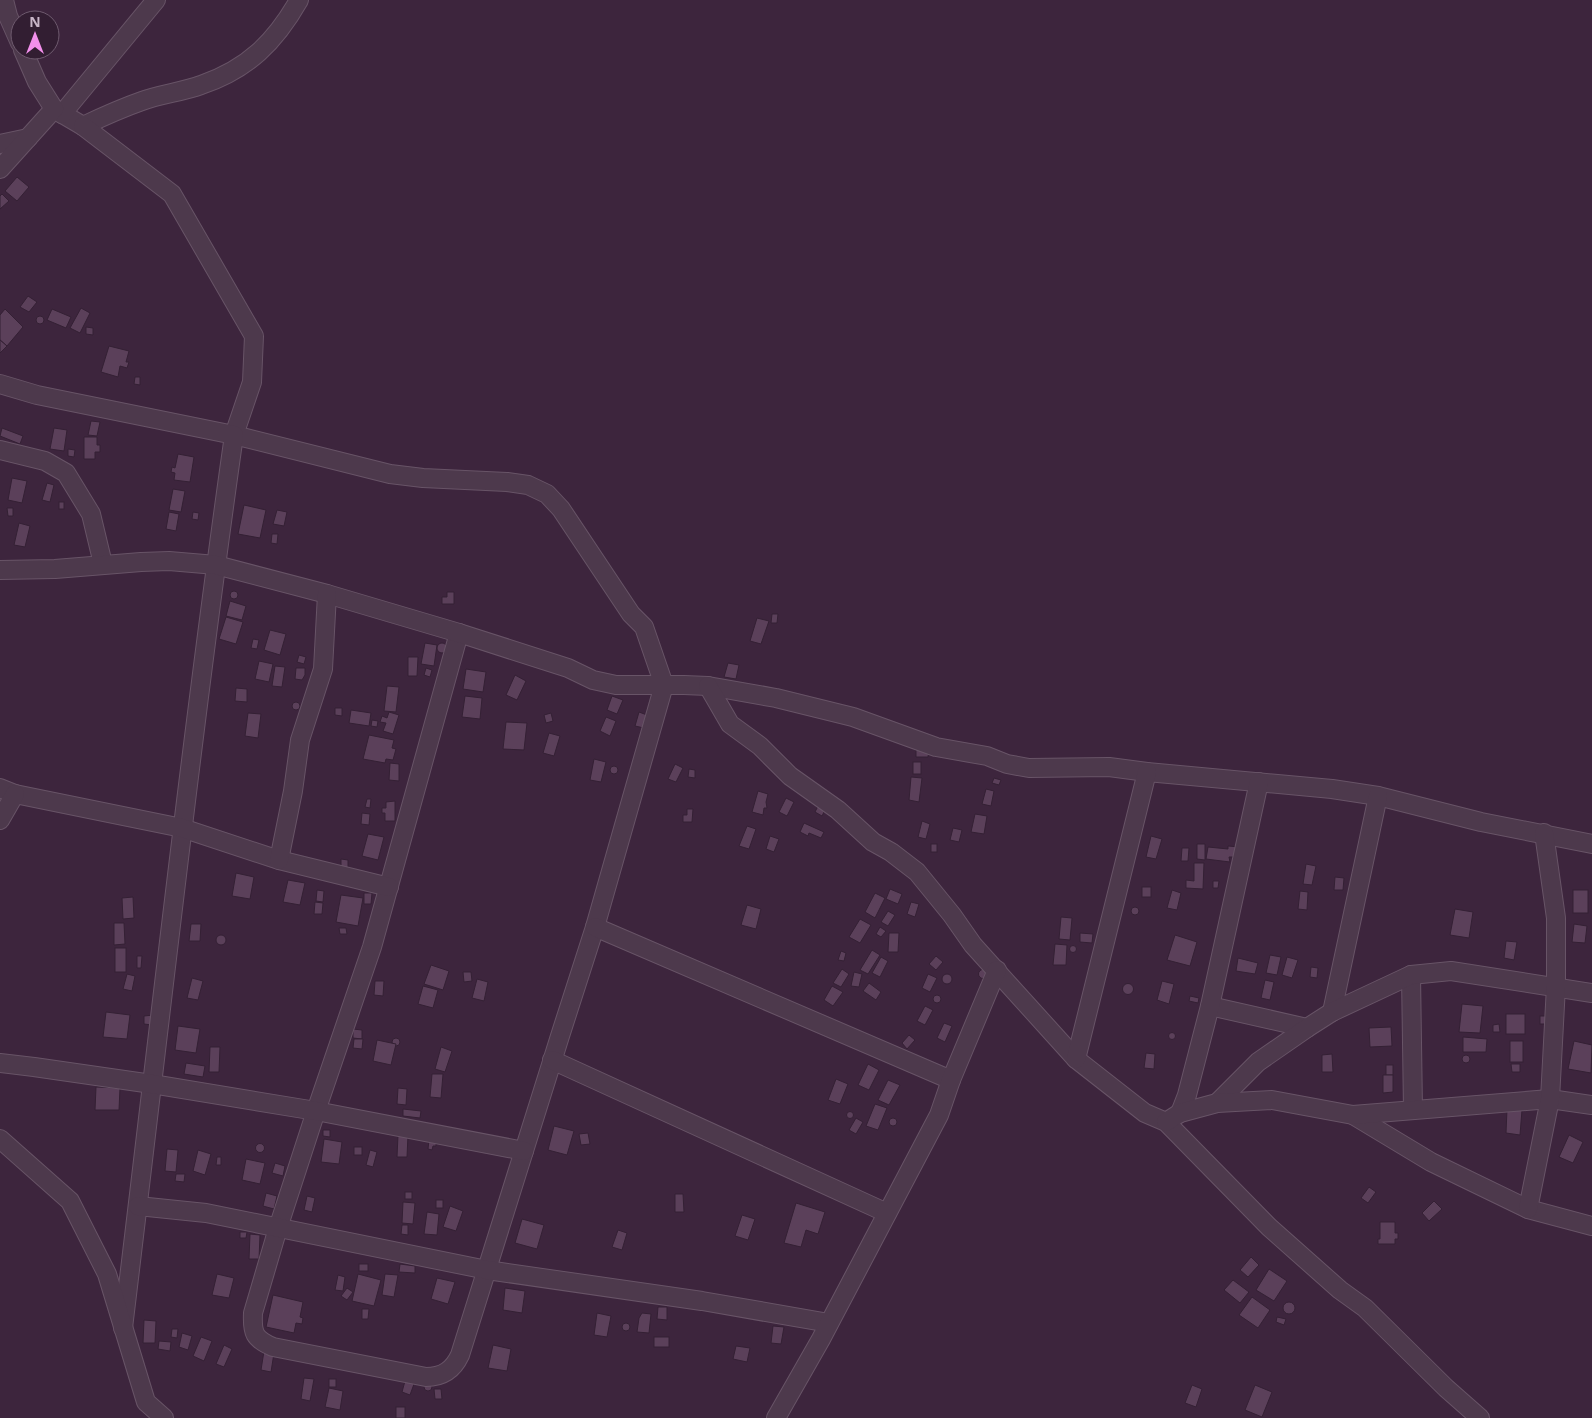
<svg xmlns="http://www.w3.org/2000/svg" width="1592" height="1418" font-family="'Open Sans',sans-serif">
<rect width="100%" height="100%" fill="#3d253d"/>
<g fill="#5b405a" stroke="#342034">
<path d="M17,177L29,187L17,201L5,191Z"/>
<path d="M2,194L9,201L0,209V196Z"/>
<path d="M28,296L37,302L29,312L20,307Z"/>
<path d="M81,308L90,313L80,333L70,328Z"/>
<path d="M5,309L23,327L7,346L0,340V315Z"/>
<path d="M52,309L71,317L66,328L47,320Z"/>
<circle cx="40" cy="320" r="4"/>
<path d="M86,327L93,328V335L86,334Z"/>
<path d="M0,340L7,346L0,353Z"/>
<path d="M109,346L129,351L126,362H129L127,368L120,366L118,377L101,372Z"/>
<path d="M135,377H140V385L134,384Z"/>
<path d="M91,421L100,422L97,436L88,435Z"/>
<path d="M2,428L23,436L20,444L0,436Z"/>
<path d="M54,428L67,430L64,451L50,449Z"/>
<path d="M84,437H97V445H100V452H95V459H84Z"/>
<path d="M68,449L75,450L74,457L68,456Z"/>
<path d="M178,454L194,457L190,482L174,480L175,473L171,472L172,467L175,468Z"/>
<path d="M12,478L27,481L22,503L8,500Z"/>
<path d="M47,483L54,485L50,502L42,500Z"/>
<path d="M173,489L185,491L181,512L169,510Z"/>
<rect x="59" y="502" width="5" height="7"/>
<path d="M244,505L266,510L260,538L238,534Z"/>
<path d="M7,508H13V516H8Z"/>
<path d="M277,510L287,512L284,526L273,524Z"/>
<path d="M169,512L179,514L176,531L166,529Z"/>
<path d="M193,512L199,513L198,520L192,519Z"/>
<path d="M19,523L30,526L25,547L14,545Z"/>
<path d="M272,534H278L277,544L271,543Z"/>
<circle cx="234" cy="595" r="4"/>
<path d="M447,592H454V604H442V597H447Z"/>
<path d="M230,601L246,606L242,620L226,616Z"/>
<path d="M772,614H778L777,623H771Z"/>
<path d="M226,617L243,622L236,644L219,639Z"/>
<path d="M757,618L769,621L761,644L750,641Z"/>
<path d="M270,630L286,634L280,655L264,650Z"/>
<path d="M253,639L259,640L257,649L251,648Z"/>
<circle cx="442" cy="648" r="5"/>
<path d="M425,643L437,645L434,666L421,664Z"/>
<path d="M299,655L306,657L304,664L297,662Z"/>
<path d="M408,657H418L417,676H408Z"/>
<path d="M259,661L273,664L269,682L255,679Z"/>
<path d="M728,663L739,665L736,679L724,677Z"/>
<path d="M275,666L285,667L282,687L272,686Z"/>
<path d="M296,668H305V675L302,680L295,679Z"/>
<path d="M426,668L432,670L430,677L424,675Z"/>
<path d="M466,669L486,672L483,692L463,689Z"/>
<path d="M515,675L526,681L517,700L506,695Z"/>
<path d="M387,686L399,687L396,712L384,711Z"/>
<path d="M236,688L247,689V702L235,701Z"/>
<path d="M465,696L482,698L480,719L462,717Z"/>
<path d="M612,696L623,700L617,714L607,710Z"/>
<circle cx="296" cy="706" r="4"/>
<path d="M335,708H342V716L335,715Z"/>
<path d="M351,710L371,713L369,726L349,723Z"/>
<path d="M389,712L399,715L393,734L383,731L386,723L380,722L382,716L387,718Z"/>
<path d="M639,712L647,715L644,728L635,726Z"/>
<path d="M248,713L261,714L258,738L245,736Z"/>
<path d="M551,713L553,721L546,723L544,715Z"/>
<path d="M606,717L616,721L610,736L600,731Z"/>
<path d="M372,720L378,721L377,727L371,726Z"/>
<path d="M506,722L527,723L524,750L503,749Z"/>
<path d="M549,733L560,736L554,756L543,753Z"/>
<path d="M369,735L394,740L392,748L396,749L393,760L386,759L385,763L363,759Z"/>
<path d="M916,749H929L928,757H916Z"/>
<path d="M594,759L606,762L601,782L590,780Z"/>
<rect x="913" y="762" width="8" height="12"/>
<path d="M390,763L399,764V781L389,780Z"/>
<path d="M675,764L683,768L676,782L668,779Z"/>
<circle cx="614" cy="770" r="4"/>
<path d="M689,769L695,770V778L688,777Z"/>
<path d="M911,777L922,778L919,802L909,800Z"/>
<path d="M994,778L1001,780L999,785L992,783Z"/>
<path d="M986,789L994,791L991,806L982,804Z"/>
<path d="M758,791L768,794L766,802L767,808H764L763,815L752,812Z"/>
<path d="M786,798L794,802L787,816L779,812Z"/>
<path d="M367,799H371L370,808L365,807Z"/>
<path d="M395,801V821H385V813H382V808H386V802Z"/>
<path d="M818,806L825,810L822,816L815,812Z"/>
<path d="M687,809H693L692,822H683V815H687Z"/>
<path d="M362,813L370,814L369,825L361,824Z"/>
<path d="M975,814L987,816L984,834L971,832Z"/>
<path d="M922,821L930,824L926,839L918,837Z"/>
<path d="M804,823L824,832L821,838L809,833L808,836L800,832Z"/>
<path d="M747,826L756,829L749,849L739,846Z"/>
<path d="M953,828L962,830L959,842L950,840Z"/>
<path d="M368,834L384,837L378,860L362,856Z"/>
<path d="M770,836L779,839L774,852L766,849Z"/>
<path d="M1151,836L1162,839L1156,859L1146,857Z"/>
<rect x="931" y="844" width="6" height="8"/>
<path d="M1197,844H1205V860L1197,859Z"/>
<path d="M1228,846L1240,847L1239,857H1229L1230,862L1206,859L1208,847L1228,849Z"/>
<path d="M1182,848H1189L1188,861H1181Z"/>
<path d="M341,859L348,860V871L341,870Z"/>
<path d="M1194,863H1204L1203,889L1186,888V880L1194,881Z"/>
<path d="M1306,864L1316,866L1312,885L1303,884Z"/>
<path d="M236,873L254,877L250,899L232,896Z"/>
<path d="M1335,877L1344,878L1343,890H1334Z"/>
<path d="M288,880L305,883L300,905L283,902Z"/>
<path d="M1213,881H1219L1218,888H1213Z"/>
<rect x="1142" y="887" width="9" height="10"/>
<path d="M890,889L902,894L898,904L886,899Z"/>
<path d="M317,890L324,891L323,902L316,901Z"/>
<path d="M1172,890L1181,893L1177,910L1167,908Z"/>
<rect x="1573" y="890" width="15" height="23"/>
<path d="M1300,891L1308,892L1307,910L1298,909Z"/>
<path d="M364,893H372L371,904H364Z"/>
<path d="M875,893L885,898L875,918L865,912Z"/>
<path d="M341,895L363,898L358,926L336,922Z"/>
<path d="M133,897L134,918L123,919L122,898Z"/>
<path d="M315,902L323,903L322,914H314Z"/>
<path d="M911,902L919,904L915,917L907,914Z"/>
<path d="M747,905L761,909L756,929L741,925Z"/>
<circle cx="1135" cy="911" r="4"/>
<path d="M1455,909L1473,912L1469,938L1450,935Z"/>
<path d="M888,911L895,915L888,926L881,922Z"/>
<path d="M1061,917L1072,918L1070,940L1059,939Z"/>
<path d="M860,919L871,925L860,943L849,937Z"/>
<path d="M114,923H124L125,944L114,945Z"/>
<path d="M191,924H201L200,941H189Z"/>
<path d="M1574,924L1587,926L1585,943L1572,942Z"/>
<path d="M880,927L886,931L881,937L876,934Z"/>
<path d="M339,928H346L347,934H340Z"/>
<path d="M889,933H899L898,952H888Z"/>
<path d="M1080,933L1093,934L1092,943L1080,942Z"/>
<path d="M1175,935L1197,942L1190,966L1167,960Z"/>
<circle cx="221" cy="940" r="5"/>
<path d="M1506,941L1517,942L1514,960L1504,958Z"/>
<path d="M1055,944L1067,945L1066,965H1053Z"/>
<circle cx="1073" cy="949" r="3.5"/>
<rect x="115" y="948" width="11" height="24"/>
<path d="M872,950L880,955L868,974L860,970Z"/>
<path d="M841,951L846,953L844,961L838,960Z"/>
<path d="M1270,955L1281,957L1277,975L1266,973Z"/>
<path d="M137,956H142L141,968H137Z"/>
<path d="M936,956L943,962L936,970L929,964Z"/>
<path d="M881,957L888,961L880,977L872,973Z"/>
<path d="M1287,957L1298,960L1292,978L1282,975Z"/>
<path d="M1238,958L1258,963L1255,974L1236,971Z"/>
<path d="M431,965L449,971L443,990L424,984Z"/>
<path d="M1311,967L1318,968L1317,978L1310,977Z"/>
<path d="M842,969L849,974L841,987L833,983Z"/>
<circle cx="983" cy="974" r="4.5"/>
<path d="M463,972H471L472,981L464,982Z"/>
<path d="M854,972L862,974L859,987L851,986Z"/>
<path d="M127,974L135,976L132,991L123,989Z"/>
<path d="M928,974L937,978L930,992L922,988Z"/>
<circle cx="947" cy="979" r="5"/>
<path d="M192,978L203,981L198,1000L187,998Z"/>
<path d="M477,979L488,982L484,1001L472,998Z"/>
<path d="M1265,980L1274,982L1270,1000L1261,998Z"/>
<path d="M375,981H384L383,996L374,995Z"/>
<path d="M1162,981L1174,984L1169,1004L1157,1000Z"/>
<path d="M869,983L881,992L876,1000L863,991Z"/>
<circle cx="1128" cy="989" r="5.5"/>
<path d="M423,986L438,990L433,1008L418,1004Z"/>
<path d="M832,986L843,992L833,1006L824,1000Z"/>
<circle cx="937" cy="999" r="4"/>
<path d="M1190,996L1199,998L1198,1003L1189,1001Z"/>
<path d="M1462,1004L1483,1006L1480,1033L1459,1032Z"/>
<path d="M925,1006L933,1010L925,1025L917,1021Z"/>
<path d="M106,1012L130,1015L127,1039L103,1037Z"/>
<rect x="1506" y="1014" width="19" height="20"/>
<path d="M154,1015L152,1025L144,1024V1016Z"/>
<rect x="1540" y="1016" width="7" height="8"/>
<path d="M944,1023L952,1026L945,1042L937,1038Z"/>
<path d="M1499,1024L1500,1032H1493V1025Z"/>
<path d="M178,1026L200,1029L196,1053L175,1050Z"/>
<path d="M1391,1027L1392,1046L1370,1047L1369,1028Z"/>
<path d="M353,1029L362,1030V1039L353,1038Z"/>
<circle cx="1172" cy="1036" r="3.5"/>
<path d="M909,1035L915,1040L907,1049L902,1043Z"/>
<path d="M1463,1037L1487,1039L1486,1052H1463Z"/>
<circle cx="396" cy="1042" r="4"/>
<path d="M354,1039H363L362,1049L353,1048Z"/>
<path d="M377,1040L396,1044L391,1065L373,1061Z"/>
<rect x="1510" y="1041" width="13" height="21"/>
<path d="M1574,1041L1592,1045L1591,1073L1568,1069Z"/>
<path d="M210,1047H220L219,1072H209Z"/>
<path d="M441,1047L452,1051L445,1072L435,1069Z"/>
<path d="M1146,1053L1155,1054L1154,1069L1144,1068Z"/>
<path d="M1332,1054L1333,1072H1322V1055Z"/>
<circle cx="1466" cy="1059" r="4"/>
<path d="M186,1063L205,1066L203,1077L184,1074Z"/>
<path d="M868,1064L879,1070L869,1090L858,1085Z"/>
<path d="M1511,1064H1520V1072H1512Z"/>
<rect x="1386" y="1065" width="7" height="10"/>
<path d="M432,1074H443L441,1098L430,1097Z"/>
<path d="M1383,1075H1393V1092L1383,1093Z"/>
<path d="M836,1079L848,1084L840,1104L828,1100Z"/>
<path d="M888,1080L900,1085L889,1105L878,1100Z"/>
<path d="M96,1087L120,1088L119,1110H95Z"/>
<path d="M398,1088L407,1089L406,1105L397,1104Z"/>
<path d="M875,1104L887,1108L878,1130L866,1126Z"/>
<path d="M403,1109L421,1111L420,1118L403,1116Z"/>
<path d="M1507,1109L1522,1110L1520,1135L1506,1133Z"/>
<circle cx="850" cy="1115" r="3.5"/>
<circle cx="893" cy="1122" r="4"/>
<path d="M856,1118L863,1122L856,1134L849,1130Z"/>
<path d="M554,1126L574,1131L567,1155L548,1150Z"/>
<path d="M323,1130H330V1137L323,1136Z"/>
<path d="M588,1133L590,1144L581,1145L579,1134Z"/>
<path d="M398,1135H408L407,1157H397Z"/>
<path d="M1569,1135L1583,1142L1573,1163L1559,1157Z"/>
<path d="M324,1139L342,1142L339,1164L321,1162Z"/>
<path d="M429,1140H436V1146H433L432,1150L428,1149Z"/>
<circle cx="260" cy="1148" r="4.5"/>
<rect x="354" y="1147" width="8" height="8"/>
<path d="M167,1149L178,1150L176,1172L165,1171Z"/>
<path d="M198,1150L211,1154L205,1175L193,1171Z"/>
<path d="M370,1150L377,1152L373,1167L366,1165Z"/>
<path d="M217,1157H221V1165H216Z"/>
<path d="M246,1159L265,1163L260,1184L242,1180Z"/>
<path d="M275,1163L285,1166L283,1176L272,1173Z"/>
<path d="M176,1174H185L184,1182L175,1181Z"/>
<path d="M1369,1187L1376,1192L1368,1203L1361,1198Z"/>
<rect x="405" y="1192" width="7" height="7"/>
<path d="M266,1193L277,1196L274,1209L263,1206Z"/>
<path d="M675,1194H683L684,1212H675Z"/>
<path d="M307,1196L315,1198L312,1212L304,1210Z"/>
<rect x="436" y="1200" width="7" height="8"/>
<path d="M1434,1201L1442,1209L1429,1221L1422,1213Z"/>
<path d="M403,1202L415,1203L413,1224L402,1223Z"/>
<path d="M796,1203L825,1212L818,1234L806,1230L801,1247L784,1243Z"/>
<path d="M450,1206L463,1211L456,1231L443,1227Z"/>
<path d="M427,1212L439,1214L437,1235L424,1234Z"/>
<path d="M742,1215L755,1219L748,1240L735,1236Z"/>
<path d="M522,1219L544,1225L537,1249L515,1243Z"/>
<path d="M1380,1222H1395V1233H1398V1239H1395V1244H1378V1239H1380Z"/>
<path d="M402,1225H408V1235L401,1234Z"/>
<path d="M618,1230L627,1233L622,1250L612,1247Z"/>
<path d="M240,1232H247L246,1238H240Z"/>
<path d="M250,1234L260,1235L259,1259H249Z"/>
<path d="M1251,1257L1259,1265L1248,1277L1240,1270Z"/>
<rect x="359" y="1264" width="9" height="7"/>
<path d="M400,1264L415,1266V1273L399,1272Z"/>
<path d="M1269,1269L1287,1281L1274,1301L1256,1290Z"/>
<path d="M217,1274L234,1278L229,1298L212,1295Z"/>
<path d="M358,1274L381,1280L374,1306L352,1301Z"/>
<path d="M385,1274L398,1275L394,1297L382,1295Z"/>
<path d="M338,1275L345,1277L343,1291L335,1290Z"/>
<path d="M437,1278L455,1282L448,1304L431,1299Z"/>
<path d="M1233,1280L1249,1292L1240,1303L1224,1290Z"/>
<path d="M347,1288L353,1292L347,1300L341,1296Z"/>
<path d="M505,1288L525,1291L522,1313L503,1310Z"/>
<path d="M273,1295L303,1302L300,1317L303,1318L302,1324L296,1323L294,1333L266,1327Z"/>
<path d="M1252,1297L1270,1310L1258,1328L1239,1315Z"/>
<circle cx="1289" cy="1308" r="6"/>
<path d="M658,1307H667V1320L657,1319Z"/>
<path d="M362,1309H369L368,1319H362Z"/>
<path d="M597,1313L611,1316L607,1337L594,1335Z"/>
<path d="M642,1313L651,1314L649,1333L637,1332L639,1318Z"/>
<path d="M1277,1317L1286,1319L1284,1325L1276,1322Z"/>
<path d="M144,1320L156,1321L155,1343H143Z"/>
<circle cx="626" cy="1327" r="4"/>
<path d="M773,1326L784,1327L781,1344L771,1343Z"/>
<path d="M172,1329H178L177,1338L171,1337Z"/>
<path d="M182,1333L192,1336L188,1350L179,1347Z"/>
<path d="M201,1337L212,1341L204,1361L193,1356Z"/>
<rect x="654" y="1337" width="15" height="10"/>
<path d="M159,1341L171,1342L170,1351L158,1349Z"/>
<path d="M224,1345L232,1349L224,1367L216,1364Z"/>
<path d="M493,1345L511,1349L507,1371L488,1368Z"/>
<path d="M736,1346L750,1348L747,1362L733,1359Z"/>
<path d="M264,1351L274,1353L271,1372L261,1370Z"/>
<path d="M304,1378L314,1379L310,1401L301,1399Z"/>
<rect x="329" y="1379" width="7" height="8"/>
<path d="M405,1381L414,1384L410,1395L402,1392Z"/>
<circle cx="428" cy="1387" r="4"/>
<path d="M1192,1385L1202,1389L1196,1407L1185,1403Z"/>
<path d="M1255,1385L1272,1392L1262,1417L1245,1410Z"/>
<path d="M329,1388L343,1391L340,1410L325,1407Z"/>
<path d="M434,1389H441L442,1399H435Z"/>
<rect x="396" y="1407" width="9" height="11"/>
</g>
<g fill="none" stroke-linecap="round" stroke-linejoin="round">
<g stroke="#685467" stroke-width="20">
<g id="street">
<path d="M4,0L8,16L20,43"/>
<path d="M54,109L83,126C102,117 122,108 142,101C161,94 182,92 201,85C248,69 275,42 299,0"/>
<path d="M62,114L156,0"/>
<path d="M83,126L172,194L254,336L252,382L234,435L390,474L423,478L507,482L528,485L547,494L561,509L631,614L644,627L664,685L595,927L560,1036L460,1355C453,1370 443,1377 426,1377L273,1347C254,1339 252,1333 253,1313L278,1228L316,1111L372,947L459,633"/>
<path d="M0,144L28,138"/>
<path d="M0,169L54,109L37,82L23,50"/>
<path d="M0,384L37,395L234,435C192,732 159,1030 123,1328"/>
<path d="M0,450L45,461L66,473L91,514L103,564"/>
<path d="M0,570L55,569L141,562L169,561L216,565L327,594L459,633L568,668L593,680L616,685H684L708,686L776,698L853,717L936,747L987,756L1007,764L1029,768L1109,767L1147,772L1332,789L1378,796L1481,822L1592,844"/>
<path d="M708,686L730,724L760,746L790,776L838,810L873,842L891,852L917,872L952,915L973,945L1076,1059L1145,1113L1166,1122L1269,1227L1340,1290L1365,1308L1446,1388L1480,1418"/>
<path d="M0,788L15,794L182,828L279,860L389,887"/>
<path d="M0,820L15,794"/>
<path d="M279,860L293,791L300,740L323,669L327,594"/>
<path d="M595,927L951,1080"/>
<path d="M1411,975L1413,1110"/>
<path d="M1210,1006L1307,1028"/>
<path d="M1332,1012L1378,796"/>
<path d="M1076,1059L1147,772"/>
<path d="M552,1060L887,1213"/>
<path d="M0,1063L34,1067L152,1084L316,1111L524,1151"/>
<path d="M1217,1103L1258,1062L1307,1028L1332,1012L1411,975L1451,971L1592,993"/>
<path d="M1180,1113L1187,1095L1210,1006L1259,782"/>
<path d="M1353,1115L1431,1162L1528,1209L1592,1226"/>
<path d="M1166,1122L1180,1113L1217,1103L1272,1100L1353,1115L1550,1099L1592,1105"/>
<path d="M0,1139L70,1201L107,1274L146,1402L164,1418"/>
<path d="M138,1206L206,1213L487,1270L702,1301L829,1323"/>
<path d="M1528,1209L1550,1099L1556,986V918L1544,833"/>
<path d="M776,1418L821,1339L939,1115L951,1080L997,970"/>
</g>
</g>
<use href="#street" stroke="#4d394c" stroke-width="18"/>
</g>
<g transform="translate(35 35)"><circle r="24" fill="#321e32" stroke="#6e5a6e"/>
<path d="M0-4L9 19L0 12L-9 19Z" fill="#f390ec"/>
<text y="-8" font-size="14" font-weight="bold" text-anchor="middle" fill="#c8b5c7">N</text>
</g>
</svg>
